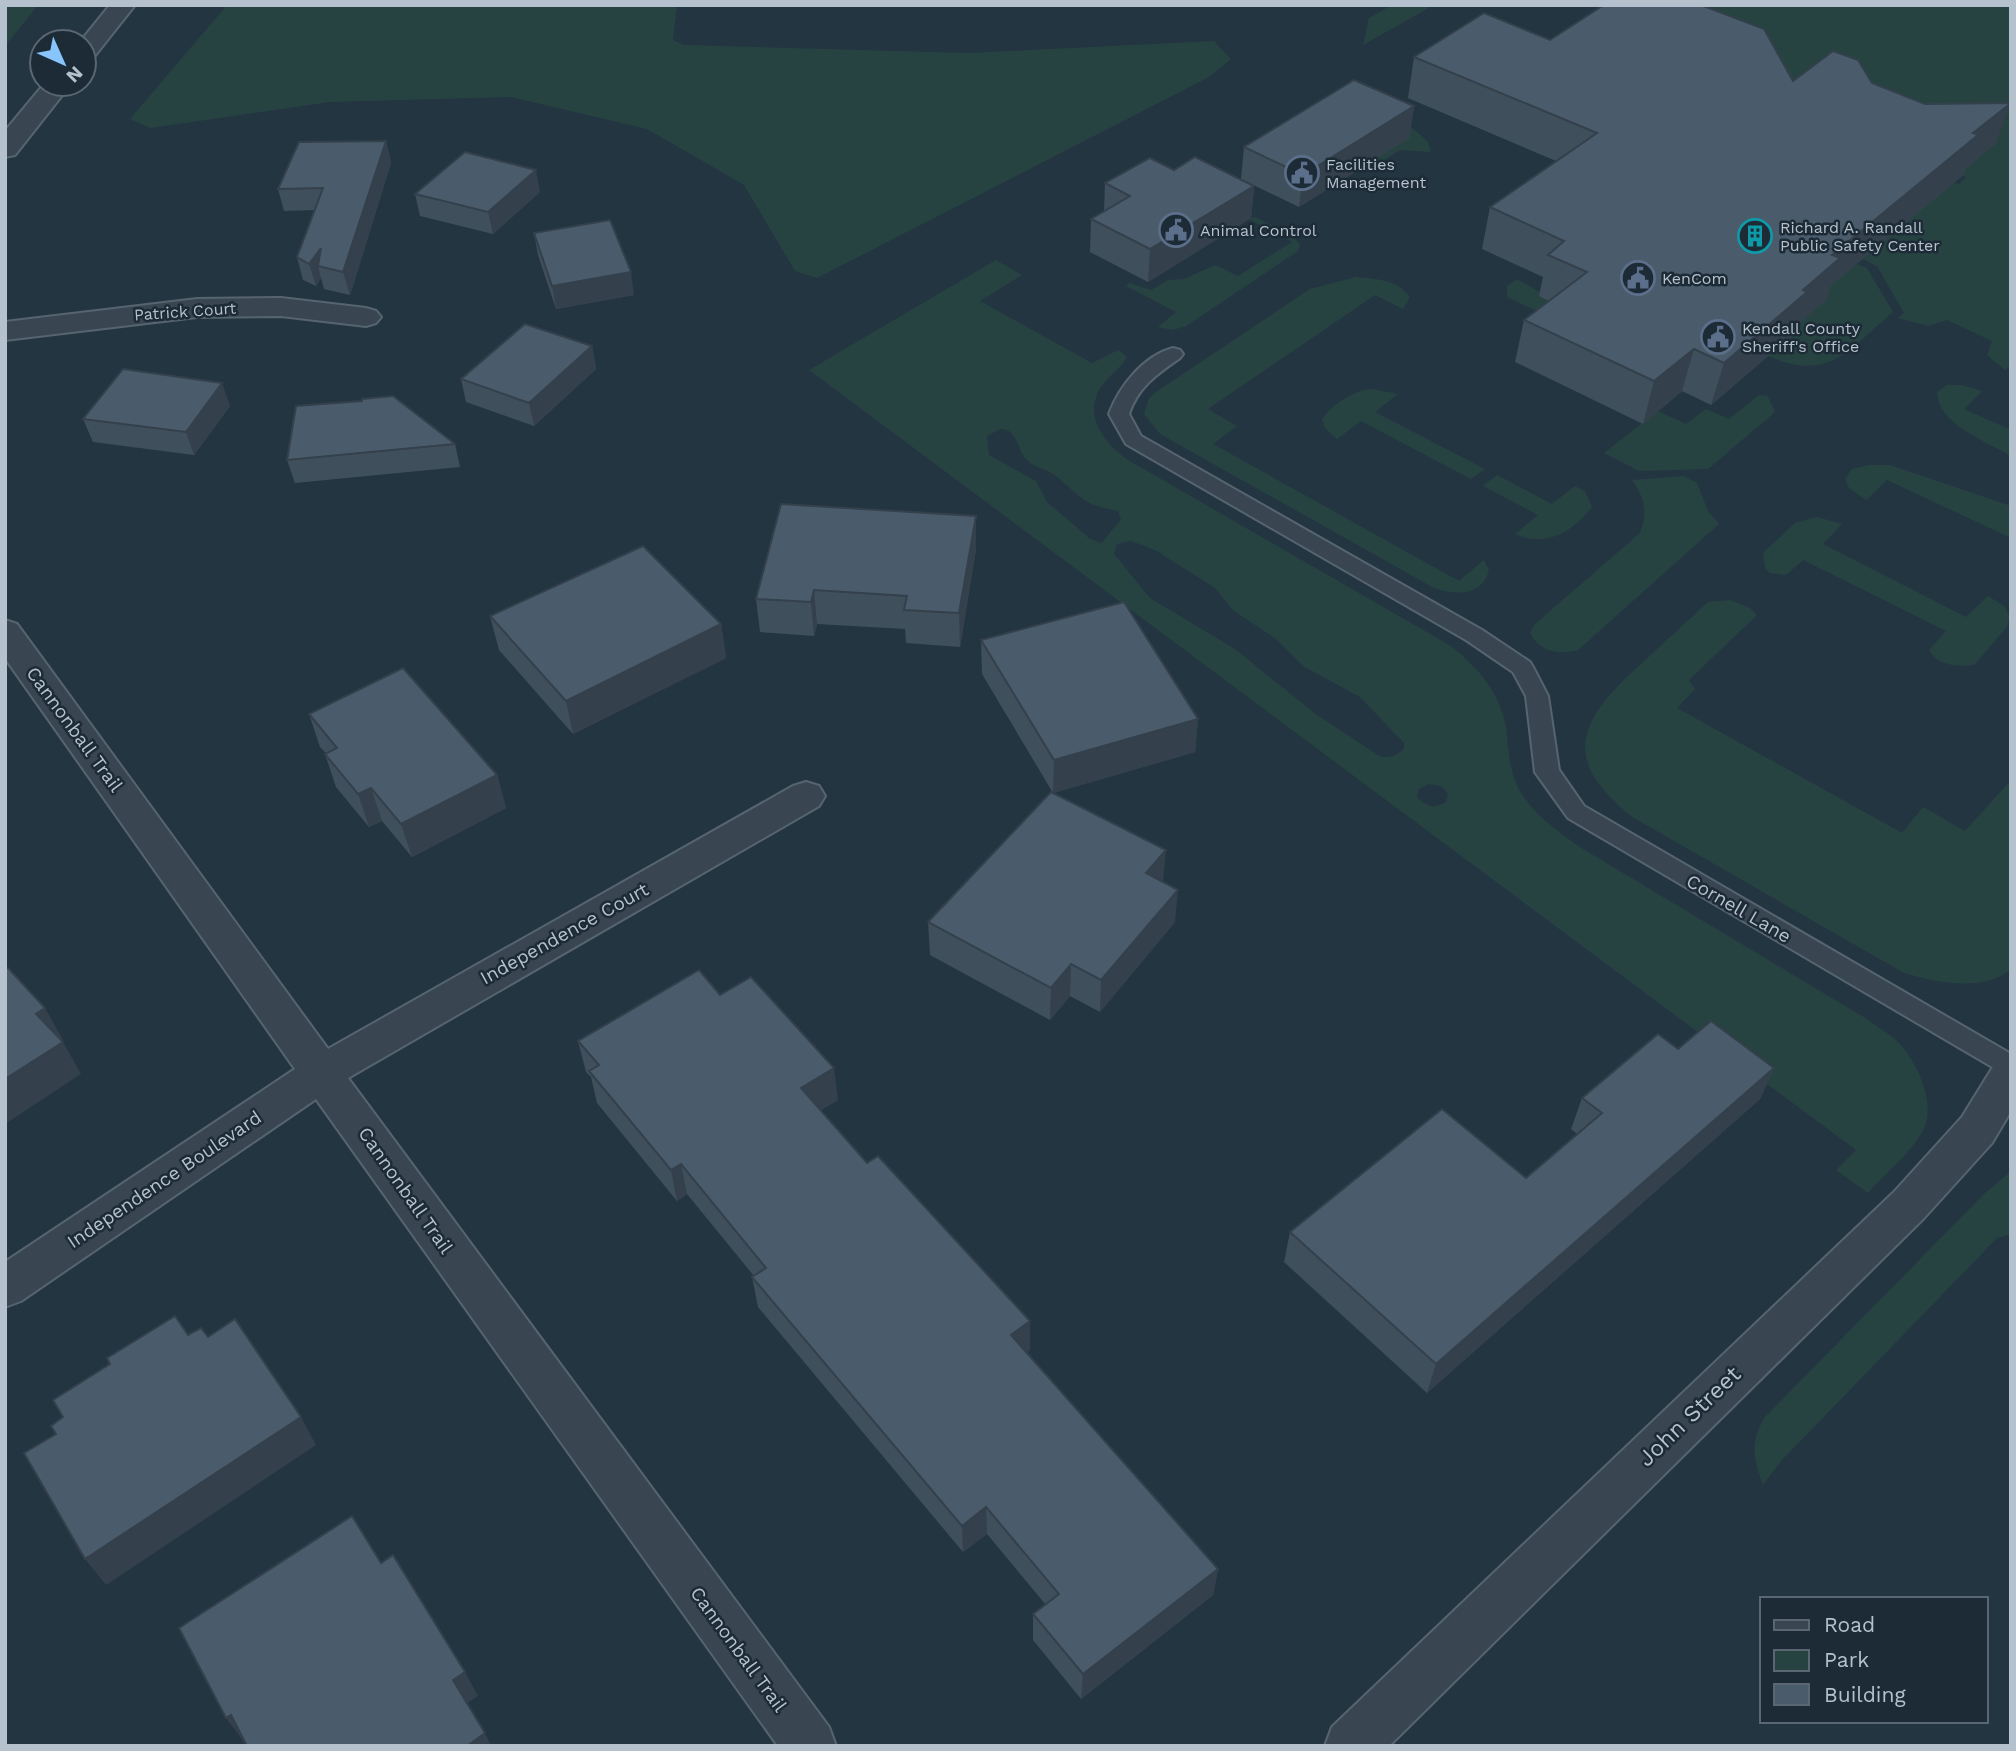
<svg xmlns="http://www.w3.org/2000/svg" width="2016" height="1751" font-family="'Work Sans',sans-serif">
<rect width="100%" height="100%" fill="#243542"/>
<g fill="#264342" fill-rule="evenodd">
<path d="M5,5H38L5,46Z"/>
<path d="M227,5H677L673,40L684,45L968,53L1214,41L1231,59L1209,77L817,278L795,271L744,185L647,129L511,97L330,102L150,128L130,119Z"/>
<path d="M1392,5H1434L1363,45L1369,18Z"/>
<path d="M1604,5H2011V365L2005,370L1987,355L1992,341L1947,320L1928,326L1898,318L1904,313L1877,266L1862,259L1950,181L1959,184L1966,177L1958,174L1982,153Z"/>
<path d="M1409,125L1428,142L1431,152L1400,150L1368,170L1363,167L1408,138Z"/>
<path d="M1255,217L1292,235L1300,245L1298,251L1186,326L1173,330L1158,327L1176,312L1126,286L1129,283L1151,290L1168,280L1184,279L1215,265L1238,276L1292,242L1249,219Z"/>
<path d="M1842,258L1867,268L1893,312C1848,350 1829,383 1768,356L1793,334L1789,332L1825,300Z"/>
<path d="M996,260L1022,275L980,301L1092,363L1118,350L1127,357C1120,370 1106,377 1099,390C1084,419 1106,444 1128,460L1451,646C1478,668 1500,692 1506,728C1509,752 1509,775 1523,796C1538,818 1561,834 1583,849L1867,1019C1877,1027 1889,1033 1898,1042C1917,1061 1938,1106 1922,1132C1909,1155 1886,1173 1868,1193L1836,1170L1856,1150L809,370ZM1000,429C1018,429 1016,448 1027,460C1035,468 1047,469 1056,476C1083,498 1081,504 1118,511L1121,519L1102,543L1090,539L1047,502L1036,481L989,455L987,436ZM1131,541L1155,550L1215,588L1234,611L1276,639L1303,666L1360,697L1404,743V749C1395,756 1388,760 1378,755L1314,713L1235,649L1150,598L1114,554L1117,544ZM1429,784L1441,786L1448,794L1446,802C1434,809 1427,807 1417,797L1419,789Z"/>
<path d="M1356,277C1376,279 1397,279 1410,297L1403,309L1375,295L1208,409L1237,426L1213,444L1459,581L1484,560L1489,570C1482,597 1456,595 1434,588L1160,434L1144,414L1149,398L1156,392L1310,289Z"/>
<path d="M1517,279L1583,317L1571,327L1507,297V286Z"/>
<path d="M1947,385H1961L1982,391L1964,409L2011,430V456C1986,441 1937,424 1937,392Z"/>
<path d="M1372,389L1398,394L1375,412L1485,469L1471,479L1361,421L1337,439L1325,428L1322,420C1331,404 1355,390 1372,389Z"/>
<path d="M1759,395L1768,396L1775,412L1708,469L1639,471L1604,453L1658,411L1686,424L1706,409L1729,419Z"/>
<path d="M1869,465H1890L2011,506V538L1887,480L1866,500L1849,488L1845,479L1852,469Z"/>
<path d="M1497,475L1552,504L1575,486L1585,491L1592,507C1572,532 1547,548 1515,534L1538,515L1483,486Z"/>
<path d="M1684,476L1697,483L1708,511L1719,524L1578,650C1557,655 1540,652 1530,633L1535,624L1640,533C1648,512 1645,498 1632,480Z"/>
<path d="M1817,517L1842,524L1823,544L1966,617L1988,596L2004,606L2010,617L2007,627L1974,665C1957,667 1938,666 1929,650L1946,631L1803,560L1786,575L1770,573L1765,568L1763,553L1795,523Z"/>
<path d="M1730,600L1750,608L1757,615L1689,680L1695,689L1677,708L1902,833L1923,807L1965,831L2011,780V969C1984,993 1934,982 1904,973L1634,818C1558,759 1579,720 1641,664C1663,643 1686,623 1708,602Z"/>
<path d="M2011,1171V1234L1997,1238L1781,1461L1763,1485C1753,1456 1750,1445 1764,1418L1983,1195Z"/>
</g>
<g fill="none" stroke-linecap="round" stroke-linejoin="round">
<g stroke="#56646f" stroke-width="4">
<path id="service" d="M1173,348L1180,350L1183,354L1180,358C1157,374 1138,387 1129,414L1141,436L1482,630L1530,662L1533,667L1548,696L1559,770L1584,806L2011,1054V1078L1568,818L1535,772L1526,696L1513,672L1466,640L1126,444L1109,414C1119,387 1143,356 1173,348Z"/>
</g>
<g stroke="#56646f" stroke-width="4">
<g id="minor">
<path d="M110,5H135L93,58L84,61V42H80Z"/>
<path d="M44,84H71L15,155L5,157V131Z"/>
<path d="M281,298L366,308L376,311L381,317L376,323L366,326L281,316L197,317L5,340V322L197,299Z"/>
<path d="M5,620L17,624L328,1049L793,786L806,782L819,786L825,796L819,806L348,1078L829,1727L836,1746H778L316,1099L21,1301L5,1307V1262L295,1069L5,658Z"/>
<path d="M2011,1057V1111L1992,1143L1924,1218L1389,1746H1325L1332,1727L1894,1192L1962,1117L1996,1062Z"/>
</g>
</g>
<use href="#service" fill="#394651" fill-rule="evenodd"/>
<use href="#minor" fill="#394651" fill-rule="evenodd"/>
</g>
<g fill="#404f5c">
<path d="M1550,40L1793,81L1872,83L1996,143L1966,168L1962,176L1831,285L1826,300L1796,326L1794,334L1711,405L1682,391L1643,424L1515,362L1524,320L1549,301L1539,296L1543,277L1482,249L1490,207L1556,161L1408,98L1414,57Z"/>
<path d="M1414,106L1409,138L1299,207L1241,179L1244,147Z"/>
<path d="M386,141L391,163L350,295L324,289L321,278L316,286L303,280L297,257L315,210L284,211L278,189Z"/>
<path d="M1174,170L1254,186L1251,218L1148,282L1090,252L1091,219L1104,211L1105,183Z"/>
<path d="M540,192L493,234L420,216L415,194Z"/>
<path d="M534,233L634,295L556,309L538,255Z"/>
<path d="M592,346L596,369L534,426L466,402L461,379Z"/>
<path d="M362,401L455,444L460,467L295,483L287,460Z"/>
<path d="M230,406L194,455L93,442L83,419Z"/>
<path d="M976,549L960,647L906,643L905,629L817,624L814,636L760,632L756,599Z"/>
<path d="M490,616L721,624L726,658L573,734L499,650Z"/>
<path d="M981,640L1198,719L1195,752L1053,793L982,674Z"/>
<path d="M309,714L497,775L506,808L412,857L382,821L369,827L336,787L325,754L326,753L320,747Z"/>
<path d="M1163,882L1175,922L1100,1012L1070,996L1050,1020L930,955L928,922Z"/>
<path d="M720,995L838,1100L821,1110L867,1163L1030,1321V1350L1027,1352L1218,1569L1213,1595L1081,1699L1033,1640V1614L1046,1605L987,1534L963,1552L758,1307L752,1277L754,1276L687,1194L677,1201L597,1103L591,1077L586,1072L578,1041Z"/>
<path d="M1678,1049L1774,1068L1760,1099L1427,1393L1284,1262L1290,1232L1526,1178L1577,1134L1571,1129L1582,1098Z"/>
</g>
<g fill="#34404b">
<path d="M2011,103L1996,143L1966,168L1962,176L1831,285L1826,300L1796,326L1794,334L1711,405L1724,363L1803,290L1832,255L1973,133Z"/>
<path d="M1414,106L1409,138L1299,207L1303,175Z"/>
<path d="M386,141L391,163L350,295L343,272Z"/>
<path d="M536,170L540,192L493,234L488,212Z"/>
<path d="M1254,186L1251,218L1148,282L1150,249Z"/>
<path d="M321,248L318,266L321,278L316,286L309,264Z"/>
<path d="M631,272L634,295L556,309L552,286Z"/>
<path d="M592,346L596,369L534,426L529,403Z"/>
<path d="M1694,349L1682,391L1643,424L1654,381Z"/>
<path d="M222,383L230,406L194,455L186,432Z"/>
<path d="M976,516V549L960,647L959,613Z"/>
<path d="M814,590L817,624L814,636L811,602Z"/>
<path d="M721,624L726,658L573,734L566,701Z"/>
<path d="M1198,719L1195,752L1053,793L1054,760Z"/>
<path d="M497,775L506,808L412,857L401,824Z"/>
<path d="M371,788L382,821L369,827L358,794Z"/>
<path d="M1166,850L1163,883L1146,873Z"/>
<path d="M1178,890L1175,922L1100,1012L1101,980Z"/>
<path d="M1071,964L1070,996L1050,1020L1051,988Z"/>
<path d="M45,1008L63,1040L54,1046L36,1014Z"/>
<path d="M63,1042L81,1074L5,1124V1079Z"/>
<path d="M834,1068L838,1100L805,1119L801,1088Z"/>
<path d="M1774,1068L1760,1099L1427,1393L1436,1364Z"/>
<path d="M681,1164L687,1194L677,1201L671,1170Z"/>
<path d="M1030,1321V1350L1011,1364V1335Z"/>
<path d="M301,1417L316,1445L106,1585L85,1559Z"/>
<path d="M986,1507L987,1534L963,1552L962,1526Z"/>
<path d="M1218,1569L1213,1595L1081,1699L1083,1674Z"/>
<path d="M465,1672L478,1696L466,1704L453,1680Z"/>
<path d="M231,1715L250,1739L244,1742L226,1718Z"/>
<path d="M485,1733L491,1746H467Z"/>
</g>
<g fill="#4a5c6b" stroke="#34404b" stroke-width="2">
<path d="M1604,5H1701L1764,29L1793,81L1833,51L1858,60L1872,83L1925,104L2011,103L1973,133L1978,135L1832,255L1840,258L1803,290L1807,292L1724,363L1694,349L1654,381L1524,320L1587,272L1548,255L1564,241L1490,207L1597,133L1414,57L1484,13L1550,40Z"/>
<path d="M1354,80L1414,106L1303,175L1244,147Z"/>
<path d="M386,141L343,272L318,266L321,248L309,264L297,257L323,188L278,189L299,142Z"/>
<path d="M465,152L536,170L488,212L415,194Z"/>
<path d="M1195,157L1254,186L1150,249L1091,219L1130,196L1105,183L1150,158L1174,170Z"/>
<path d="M610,220L631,272L552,286L534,233Z"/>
<path d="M525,324L592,346L529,403L461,379Z"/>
<path d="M123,369L222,383L186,432L83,419Z"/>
<path d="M393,396L455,444L287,460L296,406L362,401V399Z"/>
<path d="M781,504L976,516L959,613L904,610L907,596L814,590L811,602L756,599Z"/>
<path d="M643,546L721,624L566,701L490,616Z"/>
<path d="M1124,602L1198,719L1054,760L981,640Z"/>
<path d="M403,668L497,775L401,824L371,788L358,794L325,754L337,748L309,714Z"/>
<path d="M1051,792L1166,850L1146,873L1178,890L1101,980L1071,964L1051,988L928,922Z"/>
<path d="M8,968L45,1008L36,1014L63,1042L5,1079V969Z"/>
<path d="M699,970L720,995L751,977L834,1068L801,1088L867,1163L878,1156L1030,1321L1011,1335L1218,1569L1083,1674L1033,1614L1059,1594L986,1507L962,1526L752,1277L766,1268L681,1164L671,1170L589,1071L599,1065L578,1041Z"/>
<path d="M1711,1021L1774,1068L1436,1364L1290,1232L1442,1109L1526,1178L1602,1113L1582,1098L1658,1034L1678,1049Z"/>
<path d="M175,1316L188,1335L201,1328L208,1337L235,1319L301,1417L85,1559L24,1453L56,1434L51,1426L63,1417L53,1400L110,1364L107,1358Z"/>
<path d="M352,1516L381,1563L393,1555L465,1672L453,1680L485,1733L467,1746H247L231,1715L226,1718L179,1628Z"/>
</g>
<defs>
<g id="civic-ring" transform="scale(1.75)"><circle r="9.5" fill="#1d2b37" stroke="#5c6f8a" stroke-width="1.5"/><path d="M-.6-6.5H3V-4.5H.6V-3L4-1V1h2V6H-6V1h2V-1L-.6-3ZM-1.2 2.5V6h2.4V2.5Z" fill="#5c6f8a"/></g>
<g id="building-ring" transform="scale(1.75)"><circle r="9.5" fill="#1d2b37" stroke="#0f9aa8" stroke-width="1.5"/><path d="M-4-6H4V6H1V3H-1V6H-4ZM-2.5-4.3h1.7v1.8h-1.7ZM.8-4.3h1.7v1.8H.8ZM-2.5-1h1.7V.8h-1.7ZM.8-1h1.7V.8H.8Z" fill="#0f9aa8"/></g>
</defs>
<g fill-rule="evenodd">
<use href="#civic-ring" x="1302" y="173"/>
<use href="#civic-ring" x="1176" y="230"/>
<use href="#building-ring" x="1755" y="236"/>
<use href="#civic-ring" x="1638" y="278"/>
<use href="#civic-ring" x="1718" y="337"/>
</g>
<g text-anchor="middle" stroke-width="5" stroke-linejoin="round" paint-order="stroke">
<g font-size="16" fill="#b5c1cc" stroke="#1d2b37" text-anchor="start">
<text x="1326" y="170">Facilities<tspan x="1326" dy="18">Management</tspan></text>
<text x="1780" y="233">Richard A. Randall<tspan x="1780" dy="18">Public Safety Center</tspan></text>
<text x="1200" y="236">Animal Control</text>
<text x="1662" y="284">KenCom</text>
<text x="1742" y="334">Kendall County<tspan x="1742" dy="18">Sheriff's Office</tspan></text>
</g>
<g font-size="16" fill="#b5c1cc" stroke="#1d2b37">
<text transform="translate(185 311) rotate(-4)" y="6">Patrick Court</text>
</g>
<g font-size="19" fill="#b5c1cc" stroke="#1d2b37">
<text transform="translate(75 729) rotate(54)" y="7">Cannonball Trail</text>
<text transform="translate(1739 908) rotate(30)" y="7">Cornell Lane</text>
<text transform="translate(564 933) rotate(-29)" y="7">Independence Court</text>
<text transform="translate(164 1179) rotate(-34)" y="7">Independence Boulevard</text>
<text transform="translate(406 1190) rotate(55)" y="7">Cannonball Trail</text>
<text transform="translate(739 1649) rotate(54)" y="7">Cannonball Trail</text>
</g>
<g font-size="23" fill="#b5c1cc" stroke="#1d2b37">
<text transform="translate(1689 1416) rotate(-44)" y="8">John Street</text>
</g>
</g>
<rect width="2016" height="1751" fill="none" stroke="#b5c1cc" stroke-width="14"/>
<rect x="1760" y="1597" width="228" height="126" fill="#1d2b37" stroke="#5a6773" stroke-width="2"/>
<rect x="1774" y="1620" width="35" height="10" fill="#394651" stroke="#5a6773" stroke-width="2"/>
<text x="1824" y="1632" font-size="21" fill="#b5c1cc">Road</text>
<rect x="1774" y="1650" width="35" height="21" fill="#264342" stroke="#5a6773" stroke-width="2"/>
<text x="1824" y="1667" font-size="21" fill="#b5c1cc">Park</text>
<rect x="1774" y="1684" width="35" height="21" fill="#4a5c6b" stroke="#5a6773" stroke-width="2"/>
<text x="1824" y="1702" font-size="21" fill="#b5c1cc">Building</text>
<g transform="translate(63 63) rotate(135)"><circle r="33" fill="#1d2b37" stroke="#5a6773" stroke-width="2"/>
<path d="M0-5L12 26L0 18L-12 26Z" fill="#89c5fd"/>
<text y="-10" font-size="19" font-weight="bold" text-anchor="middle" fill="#b5c1cc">N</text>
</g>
</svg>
